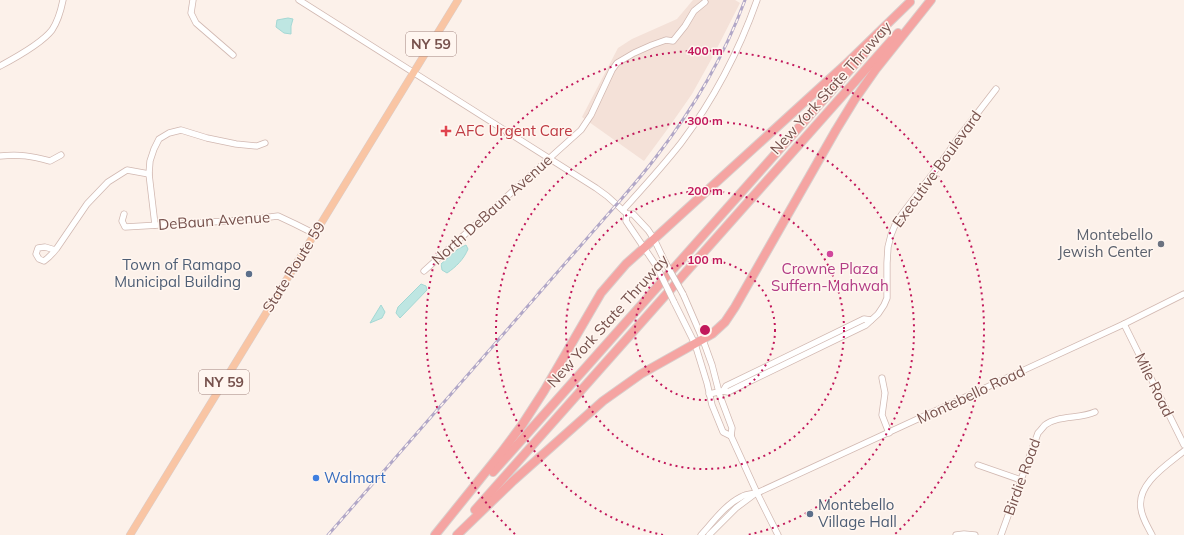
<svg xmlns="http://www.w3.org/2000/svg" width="1184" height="535" font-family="Mulish,sans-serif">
<rect width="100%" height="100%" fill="#fcf1ea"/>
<path fill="#f4e1d8" d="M693,0H735L740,3L712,58L692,94L669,127L644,161L582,117L618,48L632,39L677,19Z"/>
<g fill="#bee6e2" stroke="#a4d8d4">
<path d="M288,18L293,19L291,26V34L284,33L276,27L277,20Z"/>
<path d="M466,245L468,249C464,259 456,267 447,273L442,270L441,264L458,249Z"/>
<path d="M421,284L426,286L427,290L400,318L396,313L398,307Z"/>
<path d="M381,305L385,312L382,318L370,323Z"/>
</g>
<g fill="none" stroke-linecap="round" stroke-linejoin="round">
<g stroke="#d1b8b1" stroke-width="7">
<g id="minor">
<path d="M193,0L191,13L196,23L233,55"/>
<path d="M299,0L596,188L607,196L627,214H633L648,230L654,239L665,262"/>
<path d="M0,66C15,58 42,43 52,30C58,21 61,10 63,0"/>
<path d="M0,156C20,154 31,156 50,161L61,155"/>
<path d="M623,210C643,188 663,166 681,143C714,99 739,51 757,0"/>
<path d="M124,214L122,221L125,227L245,220L278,216L295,224L315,234"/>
<path d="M627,214L626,221L657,267"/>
<path d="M155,225L149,174L150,161L154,149L159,139L169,133L181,130L207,138L236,144L257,146L265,143"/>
<path d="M55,250L45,247L38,248L36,254L39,259L44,261C50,257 53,253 57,248L87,204L108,182L127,170L149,174"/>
<path d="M424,271L581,130L591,115L612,70L617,63L634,53L652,45L666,40L673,41L685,26L694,11L705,2"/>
<path d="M683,294L703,340L712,365L720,396L732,428L731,436L757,493L778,535"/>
<path d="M674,302L695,344L707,383L712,405L723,432L731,436"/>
<path d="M1124,324L1184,445"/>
<path d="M882,378L885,393L882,415L889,433"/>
<path d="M723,391L726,386L864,319L871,320"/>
<path d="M709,394L723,391L728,392L738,387L866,325L878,314L884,305L887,298V263L888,247L891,235L895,225L902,214L940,164L959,137L996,89"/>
<path d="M978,465L1021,480"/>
<path d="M701,535C713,522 725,505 741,497C746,494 751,494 757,493L1124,324L1184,294"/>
<path d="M709,535L736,508L756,493"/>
<path d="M956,535L964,534L975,535"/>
<path d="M1001,535L1038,433C1041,430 1043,427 1045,425C1058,415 1080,419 1095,412"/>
<path d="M1152,535C1148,527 1142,518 1141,509C1136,484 1167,465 1184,451"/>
</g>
</g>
<g stroke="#d9cfcd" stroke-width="8">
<path id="major" d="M130,535L458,0"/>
</g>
<g stroke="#d9cfcd" stroke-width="10">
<g id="highway">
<path d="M493,472L864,54"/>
<path d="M475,510L898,33"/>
<path d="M435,535L501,453L522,425L544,391L601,293L626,264L654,239L845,65L910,2"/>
<path d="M457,535L513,481L603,401L641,374L712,334L725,322L735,307L836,130L855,99L876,69L931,0"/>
</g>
</g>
<use href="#minor" stroke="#fff" stroke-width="5.5"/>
<use href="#major" stroke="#f9c5a4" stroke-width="7"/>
<use href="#highway" stroke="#f5a4a2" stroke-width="8"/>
<g stroke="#b1a7c7" stroke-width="3">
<path id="rail" d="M328,535L617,204C630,189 644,173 656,157C693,109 724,57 745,0"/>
</g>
<use href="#rail" stroke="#fff6f0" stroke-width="1.5" stroke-dasharray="4.5" stroke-linecap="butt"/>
<g stroke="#d1b8b1" stroke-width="7" stroke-linecap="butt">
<g id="minor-bridge">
<path d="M665,262L683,294"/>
<path d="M657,267L674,302"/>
</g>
</g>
<use href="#minor-bridge" stroke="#fff" stroke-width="5.5"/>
</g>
<g fill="none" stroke="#c2185b" stroke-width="2" stroke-dasharray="2 4">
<circle cx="705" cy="330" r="70"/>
<circle cx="705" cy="330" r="139"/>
<path d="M663 535A209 209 0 1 1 747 535"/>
<path d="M515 534A279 279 0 1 1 895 534"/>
</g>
<path fill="#e0444e" stroke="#fff6f0" stroke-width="1.5" d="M444 125h4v4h4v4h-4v4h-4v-4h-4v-4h4z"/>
<circle fill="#6b7280" stroke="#fff6f0" stroke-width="1.5" cx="1161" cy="244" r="4"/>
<circle fill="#d1479c" stroke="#fff6f0" stroke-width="1.5" cx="830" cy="254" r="4"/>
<g fill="#5c6f8a" stroke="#fff6f0" stroke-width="1.5">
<circle cx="249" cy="274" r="4"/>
<circle cx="810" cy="514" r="4"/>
</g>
<circle fill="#3f7fe0" stroke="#fff6f0" stroke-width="1.5" cx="316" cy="478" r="4"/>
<g text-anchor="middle" stroke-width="3" stroke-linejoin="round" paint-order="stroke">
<g fill="#fff6f0" stroke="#a0837e" stroke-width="1">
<rect x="406" y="32" width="50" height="24" rx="3"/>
<rect x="199" y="370" width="50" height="24" rx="3"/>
</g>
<g font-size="14" font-weight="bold" fill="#77524d">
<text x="431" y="49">NY 59</text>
<text x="224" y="387">NY 59</text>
</g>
<g font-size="15" fill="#77524d" stroke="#fff6f0">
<text transform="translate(831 88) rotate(-48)" y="5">New York State Thruway</text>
<text transform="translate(937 169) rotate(-54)" y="5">Executive Boulevard</text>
<text transform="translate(492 210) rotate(-42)" y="5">North DeBaun Avenue</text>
<text transform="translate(214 221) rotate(-4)" y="5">DeBaun Avenue</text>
<text transform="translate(294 267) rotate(-58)" y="5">State Route 59</text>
<text transform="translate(608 321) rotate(-48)" y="5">New York State Thruway</text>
<text transform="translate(1154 385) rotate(64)" y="5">Mile Road</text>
<text transform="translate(971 395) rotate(-25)" y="5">Montebello Road</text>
<text transform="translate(1022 477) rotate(-70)" y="5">Birdie Road</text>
</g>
<g font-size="15" fill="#be3a42" stroke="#fff6f0" text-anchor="start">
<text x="455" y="136">AFC Urgent Care</text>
</g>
<g font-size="15" fill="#5b616d" stroke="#fff6f0" text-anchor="end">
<text x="1153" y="240">Montebello<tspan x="1153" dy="17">Jewish Center</tspan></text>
</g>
<g font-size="15" fill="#4e5e75" stroke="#fff6f0" text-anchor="end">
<text x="241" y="270">Town of Ramapo<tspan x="241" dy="17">Municipal Building</tspan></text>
<text x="818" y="510" text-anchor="start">Montebello<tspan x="818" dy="17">Village Hall</tspan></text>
</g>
<g font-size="15" fill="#b23c85" stroke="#fff6f0">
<text x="830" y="274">Crowne Plaza<tspan x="830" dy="17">Suffern-Mahwah</tspan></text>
</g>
<g font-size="15" fill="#366cbe" stroke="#fff6f0" text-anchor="start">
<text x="324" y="483">Walmart</text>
</g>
</g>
<circle cx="705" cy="330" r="6" fill="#c2185b" stroke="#fff6f0" stroke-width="2"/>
<g font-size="12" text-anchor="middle" font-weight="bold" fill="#c2185b" stroke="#fff6f0" stroke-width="3" stroke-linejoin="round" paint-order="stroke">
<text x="705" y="55">400 m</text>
<text x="705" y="125">300 m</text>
<text x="705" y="195">200 m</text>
<text x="705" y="264">100 m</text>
</g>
</svg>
